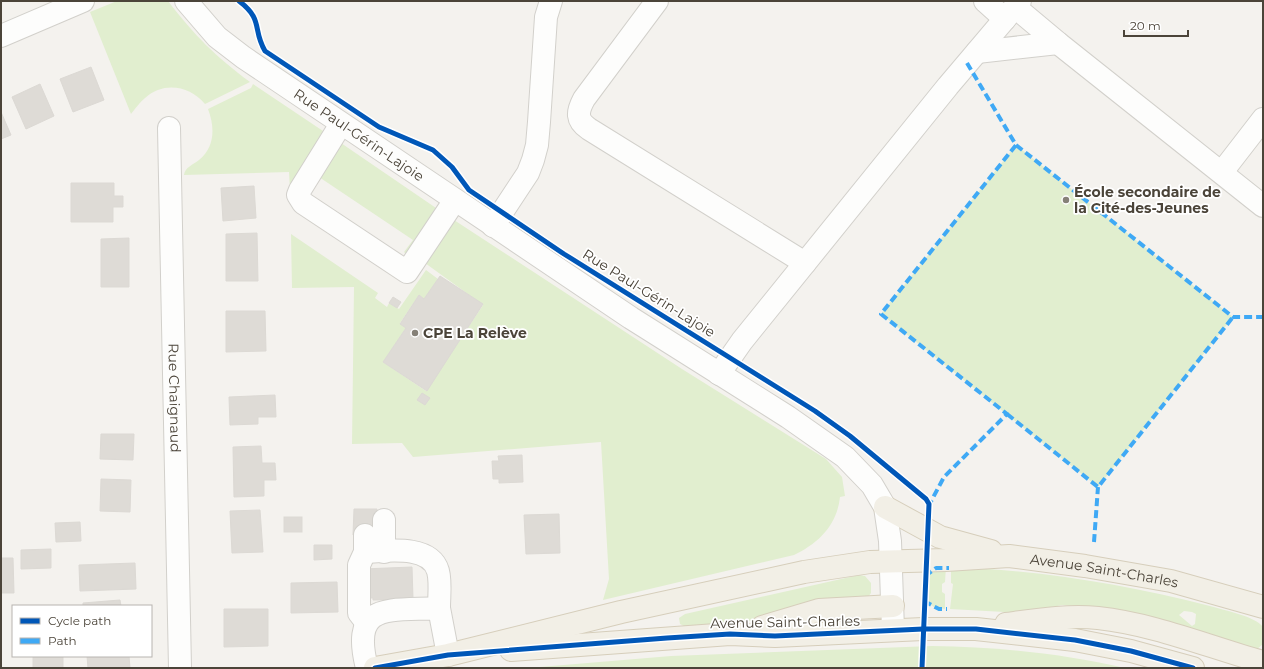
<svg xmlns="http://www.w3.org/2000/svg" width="1264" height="669" font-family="Montserrat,sans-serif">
<rect width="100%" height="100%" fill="#f4f2ee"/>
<g fill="#e1eecf" fill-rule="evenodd">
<path d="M117,1H168C195,36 215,56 250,82L205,104C190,86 164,81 145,98C140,102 135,109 131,114L90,12Z"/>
<path d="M253,84L326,133L290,190L289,172L184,175C185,167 193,165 199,160C215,147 215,127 208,109L251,88Z"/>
<path d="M338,141L436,208L406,254L404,252L413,240L319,177Z"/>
<path d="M1016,145L1233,317L1098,487L881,314Z"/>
<path d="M454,220L682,369L826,459L842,477L845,496L840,497C837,525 819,543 794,555L603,600L609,579L601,442L413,457L402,443L352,444L354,287L292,288L291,234L378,293L375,298L387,307L389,303L399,309L426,270L438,279L424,299L419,295L400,323L406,328L383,362L426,391L483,305L425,263Z"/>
<path d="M946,567L945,582L942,584V592L945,594V609L934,607L928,603L930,571Z"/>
<path d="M951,567C1039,570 1125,584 1210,606C1223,610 1255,616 1263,627V644L1256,650L1075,606L1062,605L1023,613L950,609L953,584L951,583ZM1184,611L1192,612L1196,614L1195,624L1192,626L1179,615Z"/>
<path d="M859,575L865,576L871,583V593L868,597L761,620L686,627L680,624L679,618L685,614Z"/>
<path d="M932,646C997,647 1061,653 1125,668H528L671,656Z"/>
</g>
<g fill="#dedbd6" stroke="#dcd9d4">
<path d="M91,67L104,100L73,112L60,79Z"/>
<path d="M40,84L54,116L26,129L12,97Z"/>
<path d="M1,112L11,135L1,139Z"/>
<path d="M71,183H114V196H123V207H113V222H71Z"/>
<path d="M254,186L256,218L223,221L221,188Z"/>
<path d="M257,233L258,281H226V234Z"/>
<path d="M129,238V287H101V239Z"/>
<path d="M440,276L483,304L427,391L383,362L406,328L400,324L419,295L424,299Z"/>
<path d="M393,297L401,302L397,308L389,303Z"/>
<path d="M226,311H265L266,351L226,352Z"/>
<path d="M422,393L430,398L425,405L417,400Z"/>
<path d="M275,395L276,417H258V424L230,425L229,397Z"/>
<path d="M101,434H134L133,460L100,459Z"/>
<path d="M261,446L262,463H275L276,480H264V496L234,497L233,447Z"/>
<path d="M522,455L523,482L499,483V479H493L492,461H499L498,456Z"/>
<path d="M101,479L131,480L130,512L100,511Z"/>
<path d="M354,509H377V535H353Z"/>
<path d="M260,510L263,552L232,553L230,511Z"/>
<path d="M559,514L560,553L526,554L524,515Z"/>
<rect x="284" y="517" width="18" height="15"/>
<path d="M80,522L81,541L56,542L55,523Z"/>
<path d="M314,545H332V559L314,560Z"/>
<path d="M51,549V568L21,569V550Z"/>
<path d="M1,558H13L14,593H1Z"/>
<path d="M135,563L136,589L80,591L79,565Z"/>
<path d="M412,567L413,599L373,600V598H364L363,569Z"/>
<path d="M337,582L338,612L291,613V583Z"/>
<path d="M120,600L121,606H83V603Z"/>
<path d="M224,609H268V646L224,647Z"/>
<path d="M87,656H129L130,668H88Z"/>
<rect x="33" y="657" width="30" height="11"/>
</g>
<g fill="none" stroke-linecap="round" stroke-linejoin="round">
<g stroke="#d2d0cb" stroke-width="24">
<g id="minor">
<path id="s1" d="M186,1L217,37L243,57L631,318L788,417L845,457L872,485L885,507L890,541L893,630"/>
<path d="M657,1L584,99C577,112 576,120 589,129L805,263"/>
<path d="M985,1L1005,19"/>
<path d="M1015,7L1058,43L1263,206"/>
<path d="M1,36L83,1"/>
<path d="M977,52L1058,43"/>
<path d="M341,124L300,190L298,195L303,203L407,272L455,200"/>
<path id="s2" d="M169,128L180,668"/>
<path d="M1222,172L1263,119"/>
<path d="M493,226L528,173L533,160L537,145L539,122L546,17L551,1"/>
<path d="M719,374L742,341L948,86L1020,1"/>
<path d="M384,520V552"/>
<path d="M365,535V552L359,565V613L366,622"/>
<path d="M365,552C386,551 430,544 438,571C441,582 439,596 439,608"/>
<path d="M367,668C350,601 389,611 439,608L448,655"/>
</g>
</g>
<g stroke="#d6cebb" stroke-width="24">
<g id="major">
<path d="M885,507L940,537L991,551"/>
<path d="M1006,624C1036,620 1067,615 1098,618C1154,624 1209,647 1263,662"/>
<path d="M762,627L819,610L893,606"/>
<path d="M511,650L730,634L775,636L923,629H976L1075,640L1131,651L1193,668"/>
<path id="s3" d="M375,668L448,655L621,612L804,572L870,562L946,560L1009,556L1085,566L1171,581L1263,607"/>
</g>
</g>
<use href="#minor" stroke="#fdfdfc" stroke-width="22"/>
<use href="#major" stroke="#f2efe6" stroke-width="22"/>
<g stroke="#3fa9f5" stroke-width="4" stroke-dasharray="8 4" stroke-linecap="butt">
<path d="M1016,145L1233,317H1263"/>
<path d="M1007,414L1098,487L1233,317"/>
<path d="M928,507L944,477L1007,414L881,314L1016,145L967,63"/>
<path d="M1094,542L1098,487"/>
<path d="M925,576L936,568H949"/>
<path d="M924,601L939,609H947"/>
</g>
<g stroke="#fff" stroke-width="8">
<g id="cycleway">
<path d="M239,1C264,20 252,29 265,51L379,127L433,150L452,167L469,190L564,254L815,411L850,436L926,499L929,504L922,668"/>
<path d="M375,668L448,655L667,638L730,634L775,636L923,629H976L1075,640L1131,651L1193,668"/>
</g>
</g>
<use href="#cycleway" stroke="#0057b8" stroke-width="5"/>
</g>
<g fill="#868178" stroke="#fff" stroke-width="1.5">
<circle cx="1066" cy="200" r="4"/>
<circle cx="415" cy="333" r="4"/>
</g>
<g text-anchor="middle" stroke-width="3.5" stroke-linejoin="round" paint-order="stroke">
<g font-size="14" fill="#4b4439" stroke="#fff">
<text dy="5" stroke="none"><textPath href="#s1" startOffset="220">Rue Paul-Gérin-Lajoie</textPath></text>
<text transform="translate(649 293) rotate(32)" y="5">Rue Paul-Gérin-Lajoie</text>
<text dy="5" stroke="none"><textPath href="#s2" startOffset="270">Rue Chaignaud</textPath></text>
<text dy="5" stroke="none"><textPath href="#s3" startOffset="742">Avenue Saint-Charles</textPath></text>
<text transform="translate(785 622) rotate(-1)" y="5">Avenue Saint-Charles</text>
</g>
<g font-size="14" font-weight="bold" fill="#4b4439" stroke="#fff" text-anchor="start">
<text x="1074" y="197">École secondaire de<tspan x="1074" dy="16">la Cité-des-Jeunes</tspan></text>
<text x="423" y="338">CPE La Relève</text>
</g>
</g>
<rect width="1264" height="669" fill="none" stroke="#4b4439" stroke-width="4"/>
<rect x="12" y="605" width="140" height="52" fill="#ffffff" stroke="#b7b4b0"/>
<rect x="20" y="618" width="20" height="6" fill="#0057b8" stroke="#b7b4b0"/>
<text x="48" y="625" font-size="12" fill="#4b4439">Cycle path</text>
<rect x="20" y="638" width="20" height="6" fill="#3fa9f5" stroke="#b7b4b0"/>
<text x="48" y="645" font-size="12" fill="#4b4439">Path</text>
<path d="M1124 30v6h64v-6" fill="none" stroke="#4b4439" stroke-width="2"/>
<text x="1130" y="30" font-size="12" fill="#4b4439" stroke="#ffffff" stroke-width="3" paint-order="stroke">20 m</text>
</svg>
